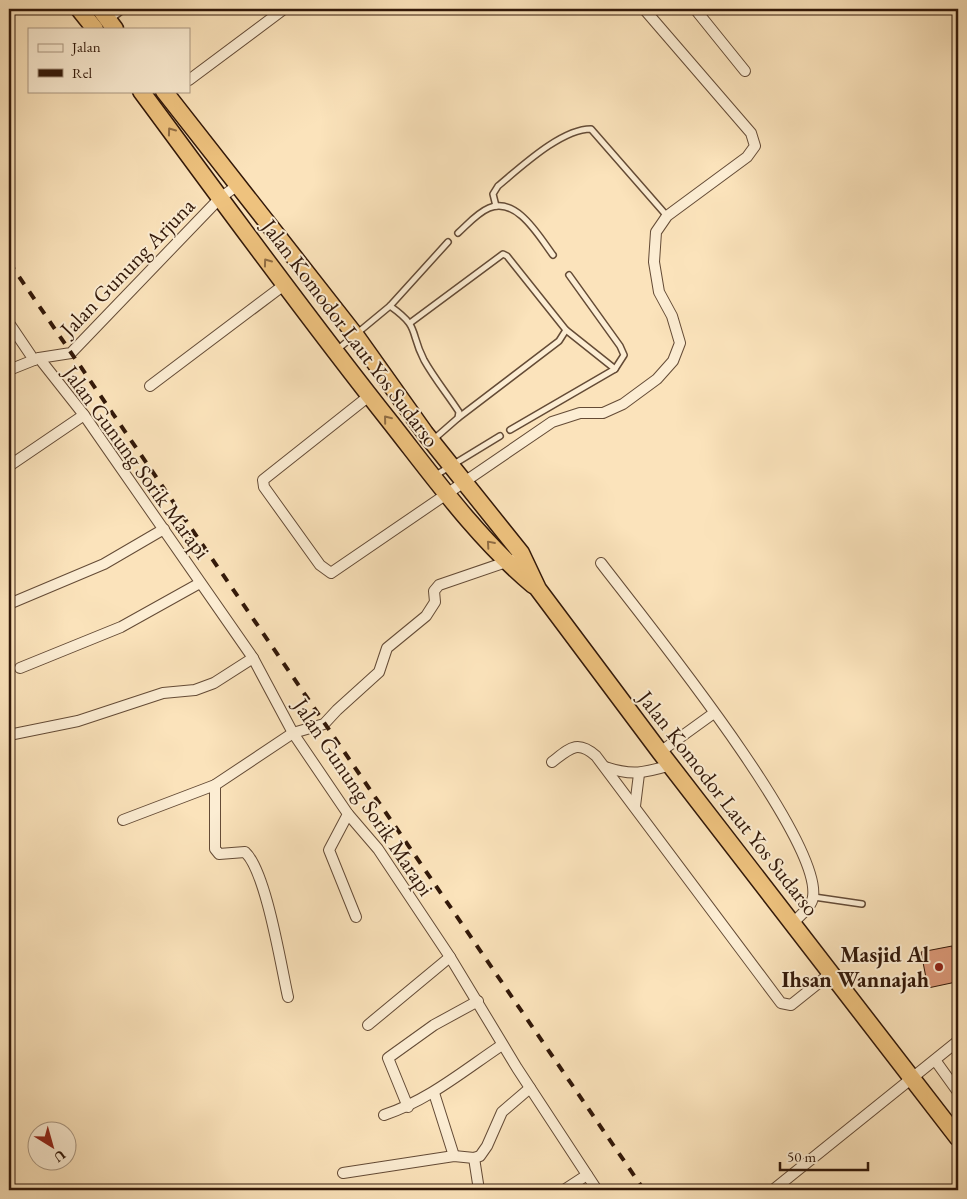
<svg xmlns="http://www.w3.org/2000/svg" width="967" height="1199" font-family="'EB Garamond',serif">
<rect width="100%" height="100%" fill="#fbe3bb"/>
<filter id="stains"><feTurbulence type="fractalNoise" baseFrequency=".004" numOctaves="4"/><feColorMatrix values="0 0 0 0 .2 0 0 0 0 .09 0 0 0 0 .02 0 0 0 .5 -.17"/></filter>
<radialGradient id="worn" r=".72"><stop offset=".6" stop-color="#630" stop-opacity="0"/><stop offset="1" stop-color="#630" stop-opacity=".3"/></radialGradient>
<path fill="#dd9b7b" stroke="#321809" d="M952,946L956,982L928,988L921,952Z"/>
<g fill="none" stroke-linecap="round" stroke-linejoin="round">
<g stroke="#644b36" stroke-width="8">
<g id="service">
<path d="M111,19L124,9"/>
<path d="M496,206L493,194L498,186C521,167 561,129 591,129L667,216"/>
<path d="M458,233C468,224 477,213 489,208C517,196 540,238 553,255"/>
<path d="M390,306C421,328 409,331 424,360C434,378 448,395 459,412L458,418L434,439"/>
<path d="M410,323L503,254L507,256L566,330L559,341L458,418"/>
<path d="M566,330L615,369"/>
<path d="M338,349L390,306L448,242"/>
<path d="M510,430L615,369L624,355L620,346L569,275"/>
<path d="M436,475L500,436"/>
<path d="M814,897L862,904"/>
</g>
</g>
<g stroke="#644b36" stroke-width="12">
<g id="minor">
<path d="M695,9L745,71"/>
<path d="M189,80L284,9"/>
<path d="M9,323L34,360"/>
<path d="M39,358L84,415L253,658L293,733L348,814L378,849L450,957L517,1068L597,1190"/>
<path d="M9,370L39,358L71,353L220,198L238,185"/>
<path d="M150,386L284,285"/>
<path d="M369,396L263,480L264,487L320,565L331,573L552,422L580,413H603L623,404L657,379L673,361L680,343L672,316L659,292L654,262L656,232L667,216L747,157L755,146L751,133L644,9"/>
<path d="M9,466L84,415"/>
<path d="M601,563C643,618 822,838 813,897C812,907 799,916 793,923"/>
<path d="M9,604L104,564L164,529"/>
<path d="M20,668L121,627L200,583"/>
<path d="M9,735L78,721L163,693L195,690L214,683L253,658"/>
<path d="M660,752L714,713"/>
<path d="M552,762C569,749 577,739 596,756L781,1003L791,1005L831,973"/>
<path d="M605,767C632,776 644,773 671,765"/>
<path d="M215,785V849L219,854L245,852C266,871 281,966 288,997"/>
<path d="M635,806L639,774"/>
<path d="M348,814L329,850L356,917"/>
<path d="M123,820L215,785L293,733L324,724L337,710L379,672L387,648L426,616L435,602L434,591L439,585L512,560"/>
<path d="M368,1025L450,957"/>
<path d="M935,1060L958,1092"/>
<path d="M434,1093L454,1156"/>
<path d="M408,1107L388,1058L434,1025L478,1001"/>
<path d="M384,1115C429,1100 463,1071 502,1045"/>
<path d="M474,1158L479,1190"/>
<path d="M343,1173L454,1156L474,1158L480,1156L487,1146L502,1112L530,1088"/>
<path d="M564,1190L587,1175"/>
<path d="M773,1190L958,1041"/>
</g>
</g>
<g stroke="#321809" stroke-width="19">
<g id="trunk">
<path d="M79,9L95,29"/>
<path d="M100,9L115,29"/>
<path d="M141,91C224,203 305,315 391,423C435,479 478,539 533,585"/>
<path d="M164,91L356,336L425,433L521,553L538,589L660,752L958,1138"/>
</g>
</g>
<use href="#service" stroke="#fcedd3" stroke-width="5"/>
<use href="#minor" stroke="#fcedd3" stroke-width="10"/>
<use href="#trunk" stroke="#eec27e" stroke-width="16"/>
<path stroke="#321809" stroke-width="4" stroke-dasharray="9 9" stroke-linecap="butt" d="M9,262L644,1190"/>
</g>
<defs><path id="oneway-chevron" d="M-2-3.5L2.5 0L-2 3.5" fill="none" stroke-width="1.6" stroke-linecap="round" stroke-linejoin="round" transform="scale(1.25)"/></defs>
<g stroke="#906d44">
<use href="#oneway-chevron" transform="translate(171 131) rotate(-126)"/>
<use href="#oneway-chevron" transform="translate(267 262) rotate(-126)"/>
<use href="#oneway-chevron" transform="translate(387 419) rotate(-129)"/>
<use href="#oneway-chevron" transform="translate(490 544) rotate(-131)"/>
</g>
<circle fill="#8f2418" stroke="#fcedd3" stroke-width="2" cx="939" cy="967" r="5"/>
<g text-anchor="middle" stroke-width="4" stroke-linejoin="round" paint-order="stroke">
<g font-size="22" fill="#321809" stroke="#fcedd3">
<text transform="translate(127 267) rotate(-46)" y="8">Jalan Gunung Arjuna</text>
<text transform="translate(351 333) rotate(53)" y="8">Jalan Komodor Laut Yos Sudarso</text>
<text transform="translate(137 462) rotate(54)" y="8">Jalan Gunung Sorik Marapi</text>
<text transform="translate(364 797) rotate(56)" y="8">Jalan Gunung Sorik Marapi</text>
<text transform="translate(729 803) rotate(52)" y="8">Jalan Komodor Laut Yos Sudarso</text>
</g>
<g font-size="22" font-weight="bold" fill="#321809" stroke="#fcedd3" text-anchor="end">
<text x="929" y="962">Masjid Al<tspan x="929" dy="25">Ihsan Wannajah</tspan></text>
</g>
</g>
<rect width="967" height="1199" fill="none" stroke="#fbe3bb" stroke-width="30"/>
<rect x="10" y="10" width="947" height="1179" fill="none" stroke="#321809" stroke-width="2.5"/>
<rect x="15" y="15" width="937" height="1169" fill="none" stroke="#321809"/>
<rect x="28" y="28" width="162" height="65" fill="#fcedd3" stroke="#ab9882"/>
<rect x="38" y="44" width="25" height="8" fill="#fcedd3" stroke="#ab9882"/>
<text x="72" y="52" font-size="15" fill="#321809">Jalan</text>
<rect x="38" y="69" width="25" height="8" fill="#321809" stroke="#ab9882"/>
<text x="72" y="78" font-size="15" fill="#321809">Rel</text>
<g transform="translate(52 1146) rotate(143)"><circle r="24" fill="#fcedd3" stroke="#ab9882"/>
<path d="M0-4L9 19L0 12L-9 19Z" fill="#8f2418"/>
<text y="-8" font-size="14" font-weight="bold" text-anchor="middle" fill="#321809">U</text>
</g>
<path d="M780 1162v8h88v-8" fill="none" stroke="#321809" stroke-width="2.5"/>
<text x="787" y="1162" font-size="15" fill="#321809" stroke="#fcedd3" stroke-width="4" paint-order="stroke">50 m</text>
<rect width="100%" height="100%" filter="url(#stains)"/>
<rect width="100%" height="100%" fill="url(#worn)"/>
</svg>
